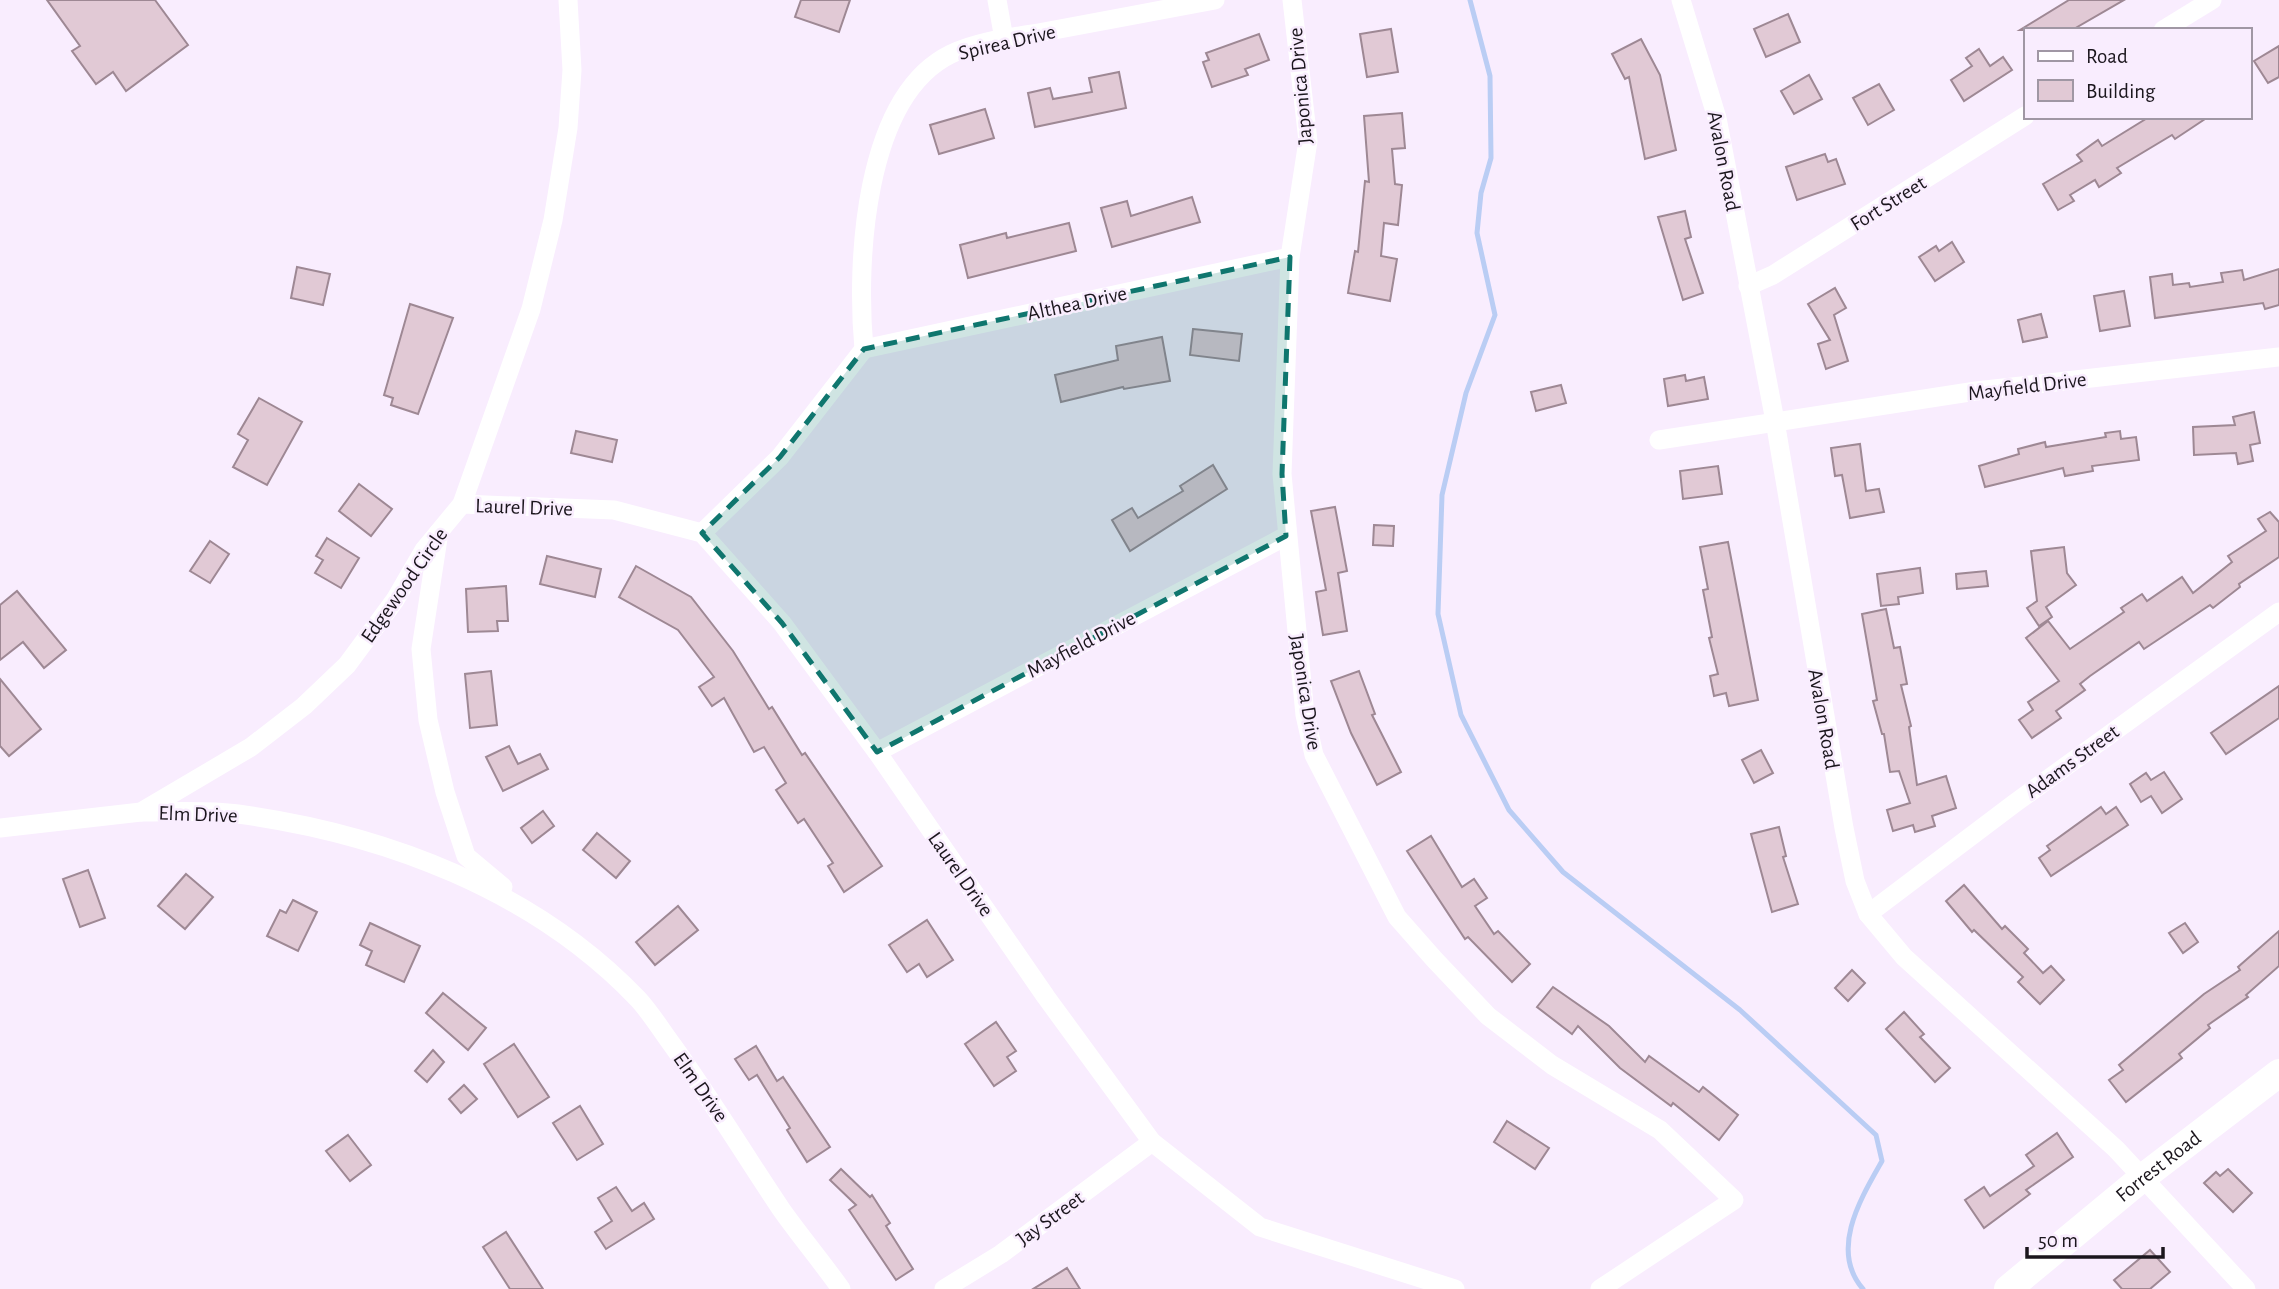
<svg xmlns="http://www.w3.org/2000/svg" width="2279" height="1289" font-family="'Alegreya Sans',sans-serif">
<rect width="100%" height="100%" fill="#f9edfe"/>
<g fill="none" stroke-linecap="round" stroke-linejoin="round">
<path stroke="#bacdf4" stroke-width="5" d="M1470,0L1490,76L1491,158L1481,193L1477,233L1495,315L1466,393L1442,495L1438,614L1461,715L1509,810L1563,872L1740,1010L1876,1135L1882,1161C1861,1198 1829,1250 1863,1289"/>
</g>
<g fill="#e1c9d5" stroke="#9e8894" stroke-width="2">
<path d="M47,0H155L188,45L126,91L113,72L96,84L72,51L80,46Z"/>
<path d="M801,0H850L839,32L795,17Z"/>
<path d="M2069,0H2124L2072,30H2020Z"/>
<path d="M1788,14L1800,42L1766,57L1754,29Z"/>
<path d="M1391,29L1398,72L1367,77L1360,34Z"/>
<path d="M1259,34L1269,60L1245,69L1248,75L1212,87L1203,62L1209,60L1206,53Z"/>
<path d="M1641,39L1660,75L1676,150L1645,159L1629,77L1625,79L1612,54Z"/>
<path d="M2279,46V77L2268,83L2254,61Z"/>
<path d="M1979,49L1990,66L2003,57L2012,70L1964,101L1951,80L1972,66L1966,58Z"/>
<path d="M1119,72L1126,108L1035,127L1028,93L1050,88L1053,99L1092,92L1089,78Z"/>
<path d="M1809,75L1822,99L1794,114L1781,91Z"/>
<path d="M1879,84L1894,110L1868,125L1853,98Z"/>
<path d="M985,109L994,138L939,154L930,125Z"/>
<path d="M1402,113L1405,148L1392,149L1395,184L1402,185L1398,225L1384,223L1381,256L1397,259L1390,301L1348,293L1355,251L1358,252L1365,181L1369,182L1364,116Z"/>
<path d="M2149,117H2208L2175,139L2172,135L2117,168L2121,173L2099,187L2095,180L2070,195L2074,201L2058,210L2043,184L2082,161L2077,155L2098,140L2102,146Z"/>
<path d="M1825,154L1828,162L1836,159L1845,184L1797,200L1786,167Z"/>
<path d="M1192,197L1200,222L1112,247L1101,208L1127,201L1131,216Z"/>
<path d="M1685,211L1691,237L1685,239L1703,293L1683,300L1658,217Z"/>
<path d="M1069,223L1076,251L968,278L960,245L1006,233L1007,238Z"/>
<path d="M1952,242L1964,262L1935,281L1919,257L1936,246L1939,251Z"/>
<path d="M297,267L330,274L323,305L291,298Z"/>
<path d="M2279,269V305L2265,309L2263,303L2155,318L2150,277L2172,274L2173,285L2189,283L2190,287L2223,282L2221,273L2242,270L2244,280Z"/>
<path d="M1835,288L1846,308L1834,315L1848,361L1826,369L1818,344L1830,340L1808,304Z"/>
<path d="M2124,291L2130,326L2100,331L2094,296Z"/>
<path d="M410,304L453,318L418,414L391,405L393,398L384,395Z"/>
<path d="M2041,314L2047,337L2023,342L2018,320Z"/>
<path d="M1193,329L1242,334L1239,361L1190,355Z"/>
<path d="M1162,337L1170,381L1124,389L1123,387L1061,402L1055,375L1118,360L1116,346Z"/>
<path d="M1685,375L1686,381L1704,377L1708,399L1668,406L1664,379Z"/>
<path d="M1561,385L1566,403L1536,411L1531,392Z"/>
<path d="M259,398L302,422L267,485L233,467L248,440L238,434Z"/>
<path d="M2254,412L2260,443L2250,445L2253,461L2238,464L2236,453L2194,455L2193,427L2235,425L2233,417Z"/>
<path d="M576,431L617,440L612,462L571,453Z"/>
<path d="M2120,431L2121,439L2136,437L2139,460L2092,466L2093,471L2065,476L2063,468L1985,487L1979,466L2019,454L2018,449L2045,442L2046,447L2106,437L2105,433Z"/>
<path d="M1860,444L1866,491L1879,489L1884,512L1850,518L1842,475L1835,476L1831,448Z"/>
<path d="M1213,465L1227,489L1130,551L1112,520L1132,508L1138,518L1183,491L1180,486Z"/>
<path d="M1718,466L1722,494L1683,499L1680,471Z"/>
<path d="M359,484L392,509L371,536L339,511Z"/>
<path d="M1335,507L1347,571L1338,573L1347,631L1323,635L1316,592L1326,590L1311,511Z"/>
<path d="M2270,512L2279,522V557L2239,584L2240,587L2213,608L2210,605L2144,649L2139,642L2090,676L2080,684L2085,690L2056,711L2061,718L2032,738L2019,720L2033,710L2028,702L2059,681L2026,638L2048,621L2070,649L2124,612L2121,608L2142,594L2147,601L2182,577L2193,593L2232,562L2228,556L2266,531L2258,519Z"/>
<path d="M1374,525L1394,526L1393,546L1373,545Z"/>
<path d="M327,538L359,558L341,588L315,573L323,560L316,556Z"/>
<path d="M210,541L229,554L210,583L190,571Z"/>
<path d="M1728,542L1758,700L1729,706L1726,693L1714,696L1710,676L1718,674L1709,638L1712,637L1703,590L1708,589L1700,547Z"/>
<path d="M2064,547L2067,573L2076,585L2046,607L2052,617L2039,626L2027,608L2037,601L2031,551Z"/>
<path d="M547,556L601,569L595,597L540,584Z"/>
<path d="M636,566L691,597L733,651L769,709L772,707L802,755L805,753L882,866L844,892L828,866L833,863L804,819L798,823L776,790L786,783L764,747L754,752L724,698L712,706L699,687L714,677L678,630L619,597Z"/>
<path d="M1920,568L1923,593L1898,597L1899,604L1881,606L1877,574Z"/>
<path d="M1986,571L1988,586L1957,589L1956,574Z"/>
<path d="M506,586L508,621H497L498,631L468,632L466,589Z"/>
<path d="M17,591L66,650L44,668L23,642L0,660V605Z"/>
<path d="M1886,609L1894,648L1900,647L1907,684L1901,685L1911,726L1909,727L1917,785L1946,776L1956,808L1932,816L1935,826L1915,832L1913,825L1893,831L1887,810L1910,803L1899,771L1890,772L1884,734H1882L1873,701L1877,700L1862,614Z"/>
<path d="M491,671L497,725L470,728L465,674Z"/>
<path d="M1359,671L1375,714L1372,715L1401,772L1377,785L1351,733L1331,681Z"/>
<path d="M0,679L41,729L9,756L0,746Z"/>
<path d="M2279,686V718L2226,754L2211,733Z"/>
<path d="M509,746L518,764L540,754L548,769L503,791L486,757Z"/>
<path d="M1761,750L1773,773L1754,783L1742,760Z"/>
<path d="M2164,772L2182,799L2162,813L2151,796L2141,802L2130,784L2146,773L2151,780Z"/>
<path d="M2101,807L2106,814L2116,807L2128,825L2051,876L2039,858L2050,850L2047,846Z"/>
<path d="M543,811L554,826L532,843L521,828Z"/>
<path d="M1779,827L1786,856L1783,857L1798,904L1772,912L1751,834Z"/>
<path d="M597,833L630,861L616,878L583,850Z"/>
<path d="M1431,836L1462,887L1474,879L1487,898L1475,906L1494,934L1498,931L1530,964L1512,982L1468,937L1465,939L1407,851Z"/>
<path d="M88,870L105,918L80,927L63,879Z"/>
<path d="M186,874L213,897L185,929L158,906Z"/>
<path d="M1964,885L2002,929L2005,926L2028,949L2024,953L2043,973L2051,966L2064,980L2040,1004L2018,982L2023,977L1974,930L1972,932L1946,901Z"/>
<path d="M293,900L317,912L298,951L267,936L280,910L286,913Z"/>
<path d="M678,906L698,930L655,965L636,942Z"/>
<path d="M927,920L953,960L927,977L919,964L907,972L889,945Z"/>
<path d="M370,923L420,946L404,982L366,965L372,951L360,945Z"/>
<path d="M2185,923L2198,942L2183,953L2169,933Z"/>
<path d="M2279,931V966L2246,995L2248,997L2208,1025L2210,1028L2179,1054L2182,1058L2126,1102L2109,1080L2123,1070L2119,1065L2204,994L2240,970L2238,967Z"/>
<path d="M1852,970L1865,983L1848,1001L1835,988Z"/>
<path d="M1553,987L1609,1026L1645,1062L1649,1056L1699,1092L1703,1087L1738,1115L1719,1140L1673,1103L1671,1106L1620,1068L1578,1026L1572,1034L1537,1007Z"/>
<path d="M443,993L486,1028L468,1050L426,1013Z"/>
<path d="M1904,1012L1924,1034L1920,1037L1950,1068L1935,1082L1886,1029Z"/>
<path d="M996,1022L1016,1051L1007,1057L1016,1071L994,1086L965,1044Z"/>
<path d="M514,1044L549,1097L518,1117L484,1064Z"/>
<path d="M756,1046L777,1081L783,1077L830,1147L807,1162L787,1130L790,1128L757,1075L749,1080L735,1059Z"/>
<path d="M433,1050L444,1062L427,1082L415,1071Z"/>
<path d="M464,1085L477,1099L461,1113L449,1099Z"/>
<path d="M580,1106L603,1144L577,1160L553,1123Z"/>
<path d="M1507,1121L1549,1148L1535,1169L1494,1142Z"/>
<path d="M2057,1133L2073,1157L2026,1190L2030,1194L1984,1228L1965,1200L1984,1187L1990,1196L2034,1166L2026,1155Z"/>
<path d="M348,1135L371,1165L350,1181L326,1151Z"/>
<path d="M841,1169L870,1197L872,1195L890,1223L886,1226L913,1269L896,1280L849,1210L856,1205L830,1180Z"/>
<path d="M2228,1169L2252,1193L2233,1212L2204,1183L2216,1172L2220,1176Z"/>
<path d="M616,1187L632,1211L644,1203L654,1219L606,1249L595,1232L612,1221L598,1198Z"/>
<path d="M506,1232L543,1289H510L483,1247Z"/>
<path d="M2150,1250L2170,1272L2150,1289H2122L2114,1280Z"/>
<path d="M1067,1268L1080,1289H1033Z"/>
</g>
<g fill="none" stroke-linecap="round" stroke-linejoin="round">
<g stroke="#fff" stroke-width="19">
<path d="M997,0L1004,39"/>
<path d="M1292,0L1308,141L1290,257L1282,474L1305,715L1314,755L1397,917L1434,959L1488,1016L1552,1065L1660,1130L1734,1200L1600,1289"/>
<path d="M1681,0L1717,118L1775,421L1844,828L1855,881L1868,914L1904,957L2116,1149L2246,1289"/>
<path d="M2163,30L2212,0"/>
<path d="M1748,286L1773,275L2025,116"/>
<path d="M864,349C856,265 863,97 951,54C980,40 1017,37 1049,31C1104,21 1160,10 1215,0"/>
<path d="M864,349L1290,257"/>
<path d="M1659,440L1976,391L2279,357"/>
<path d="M462,504L614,510L702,533L782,623L877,752L1046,997L1152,1142L1260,1227L1455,1289"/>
<path d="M439,532L421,649L428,720L445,792L466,856L503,887"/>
<path d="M702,533L780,457L864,349"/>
<path d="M877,752L1286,536"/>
<path d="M142,812C174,812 207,810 238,814C385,834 534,890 638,999C651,1013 661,1030 673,1046C711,1099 744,1154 781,1209C800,1236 822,1262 841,1289"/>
<path d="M0,828L141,812L251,747L304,706L347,665L395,600L424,550L462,504L531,309L553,220L568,128L572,70L568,0"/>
<path d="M1868,914L2015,803L2279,612"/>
<path d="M944,1289L1001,1254L1152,1142"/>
</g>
<path stroke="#fff" stroke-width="28" id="s1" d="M2008,1289L2142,1178L2279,1073"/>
</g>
<path fill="#0f766e" fill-opacity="0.2" stroke="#0f766e" stroke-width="5" stroke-dasharray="14 9" stroke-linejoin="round" d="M1290,257L1282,474L1286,536L877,752L782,623L702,533L780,457L864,349Z"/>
<g text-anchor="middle" stroke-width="5" stroke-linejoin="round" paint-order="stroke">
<g font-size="21" fill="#1b161d" stroke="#f9edfe">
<text transform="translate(1007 42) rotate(-13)" y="7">Spirea Drive</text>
<text transform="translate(1300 86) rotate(-95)" y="7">Japonica Drive</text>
<text transform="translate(1724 161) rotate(79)" y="7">Avalon Road</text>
<text transform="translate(1888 203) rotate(-32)" y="7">Fort Street</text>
<text transform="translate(1077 303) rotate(-12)" y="7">Althea Drive</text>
<text transform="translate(2027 386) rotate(-7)" y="7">Mayfield Drive</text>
<text transform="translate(524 507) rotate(2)" y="7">Laurel Drive</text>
<text transform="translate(404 585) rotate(-55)" y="7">Edgewood Circle</text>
<text transform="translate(1081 644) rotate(-28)" y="7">Mayfield Drive</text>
<text transform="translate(1306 692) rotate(81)" y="7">Japonica Drive</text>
<text transform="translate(1824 719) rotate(80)" y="7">Avalon Road</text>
<text transform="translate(2072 761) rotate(-36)" y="7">Adams Street</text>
<text transform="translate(198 814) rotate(2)" y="7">Elm Drive</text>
<text transform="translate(961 874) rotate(55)" y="7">Laurel Drive</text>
<text transform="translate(701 1087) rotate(55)" y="7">Elm Drive</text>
<text dy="7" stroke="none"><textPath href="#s1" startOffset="194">Forrest Road</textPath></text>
<text transform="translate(1050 1218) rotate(-36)" y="7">Jay Street</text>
</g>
</g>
<rect x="2024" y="28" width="228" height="91" fill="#f9edfe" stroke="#a097a4" stroke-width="2"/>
<rect x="2038" y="51" width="35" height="10" fill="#ffffff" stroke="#a097a4" stroke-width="2"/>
<text x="2086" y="63" font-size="21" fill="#1b161d">Road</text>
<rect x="2038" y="80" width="35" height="21" fill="#e1c9d5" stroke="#a097a4" stroke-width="2"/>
<text x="2086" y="98" font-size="21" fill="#1b161d">Building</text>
<path d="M2027 1247v10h136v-10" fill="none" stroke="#1b161d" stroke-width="3.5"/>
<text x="2038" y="1247" font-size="21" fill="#1b161d" stroke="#f9edfe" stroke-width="5" paint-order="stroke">50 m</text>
</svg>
